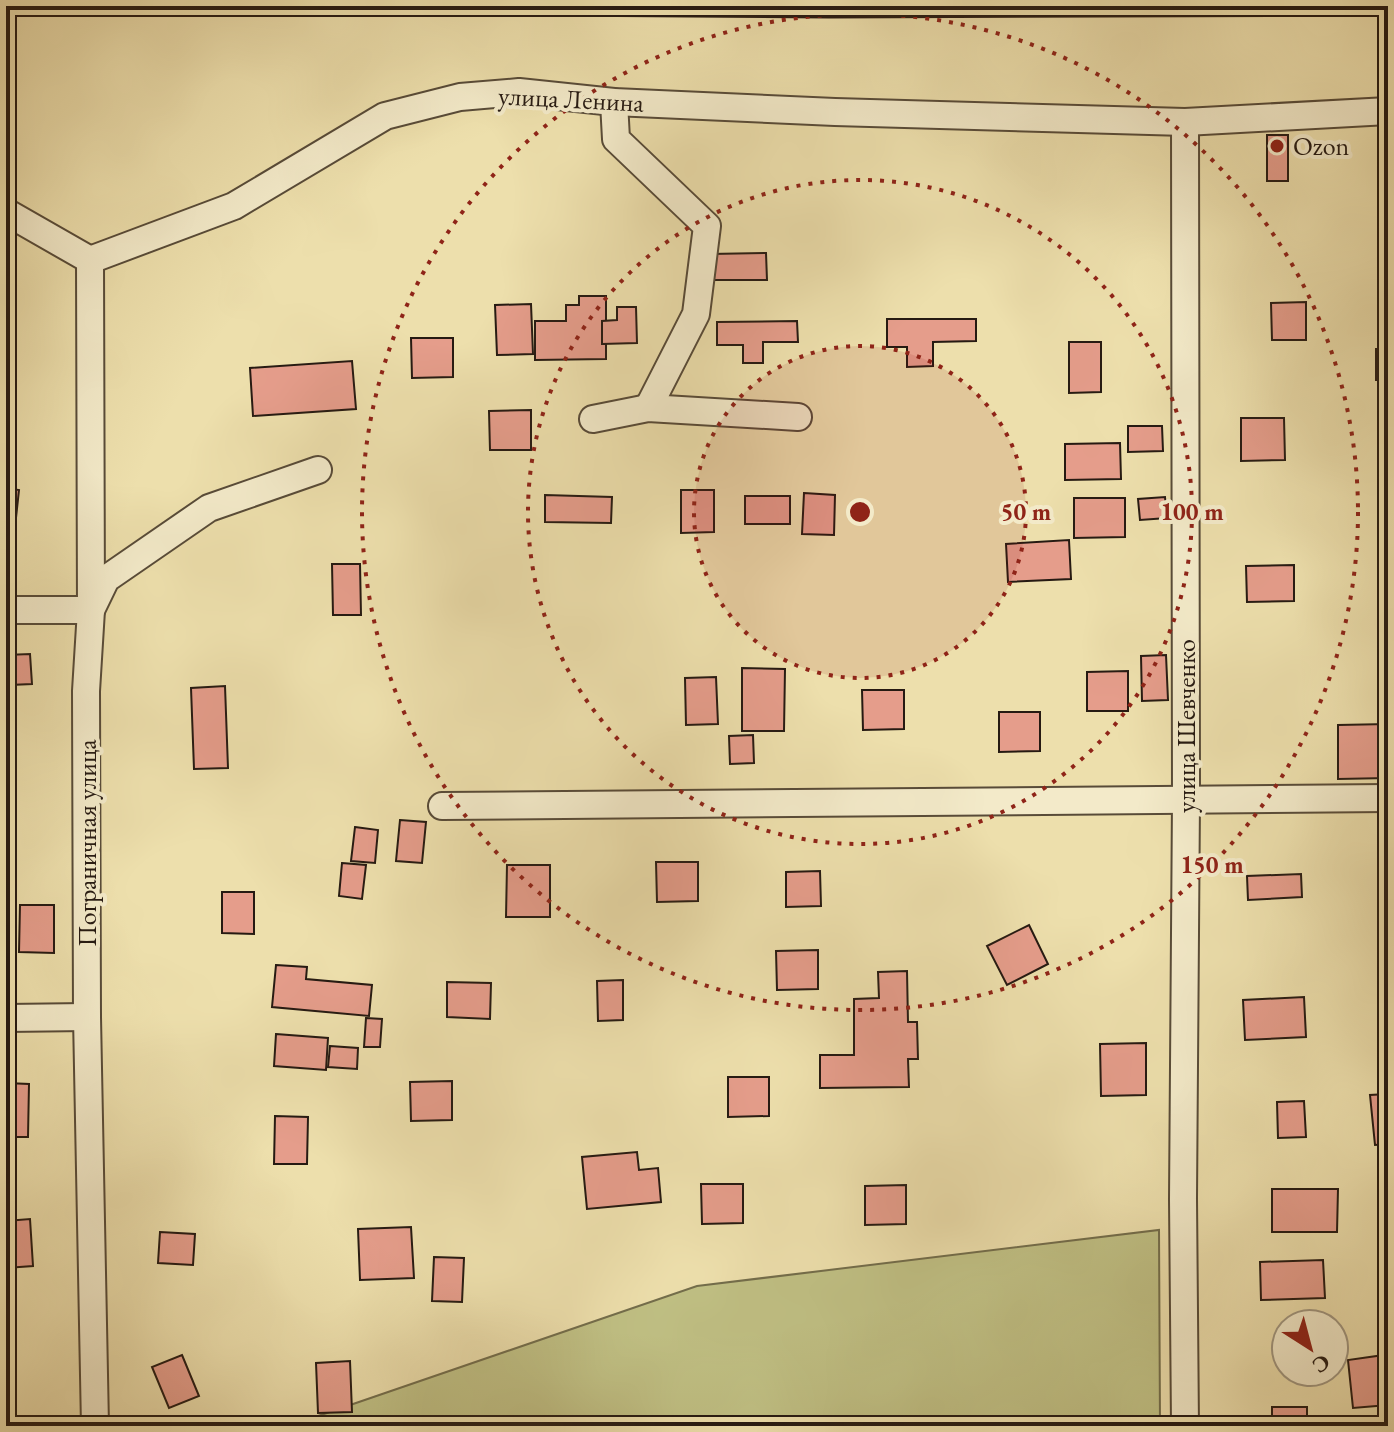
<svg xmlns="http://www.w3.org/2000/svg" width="1394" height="1432" font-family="'EB Garamond',serif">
<rect width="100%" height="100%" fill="#eddfac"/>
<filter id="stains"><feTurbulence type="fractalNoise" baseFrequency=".0025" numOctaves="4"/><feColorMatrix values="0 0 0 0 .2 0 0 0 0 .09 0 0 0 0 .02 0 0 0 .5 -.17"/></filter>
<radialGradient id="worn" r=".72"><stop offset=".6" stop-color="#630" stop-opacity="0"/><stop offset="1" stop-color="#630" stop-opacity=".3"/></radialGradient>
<path fill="#c0c084" stroke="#736d4b" stroke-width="2" d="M1159,1230L1160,1426H289L697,1286Z"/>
<g fill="#e59d8b" stroke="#261a12" stroke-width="2">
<rect x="1267" y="135" width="21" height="46"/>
<path d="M766,253L767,280H710V254Z"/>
<path d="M579,296H606V321H602V344H606V359L535,360V321H566V305H579Z"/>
<path d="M1306,302V340H1272L1271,303Z"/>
<path d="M531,304L533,354L497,355L495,305Z"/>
<path d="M617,307H636L637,343L602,344V321L617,320Z"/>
<path d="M887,319H976V341L933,342V366L907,367V347H887Z"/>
<path d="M797,321L798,342H763V363H743V345H717V322Z"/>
<path d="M411,338H453V377L412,378Z"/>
<path d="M1069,342H1101V392L1069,393Z"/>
<path d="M1376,349H1387L1388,380H1376Z"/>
<path d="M352,361L356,409L253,416L250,368Z"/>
<path d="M531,410V450H490L489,411Z"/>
<path d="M1241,418H1284L1285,460L1241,461Z"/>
<path d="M1128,426H1162L1163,451L1128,452Z"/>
<path d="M1120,443L1121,479L1065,480V444Z"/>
<path d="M6,488L19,490L15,527L6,526Z"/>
<path d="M681,490H714V532L681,533Z"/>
<path d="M804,493L835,495L834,535L802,534Z"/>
<path d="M545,495L612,497L611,523L545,522Z"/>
<rect x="745" y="496" width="45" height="28"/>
<path d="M1165,497L1167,518L1140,520L1138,499Z"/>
<path d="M1074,498H1125V537L1074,538Z"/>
<path d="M1069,540L1071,579L1008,582L1006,544Z"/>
<path d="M332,564H360L361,615H333Z"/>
<path d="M1294,565V601L1247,602L1246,566Z"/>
<path d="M30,654L32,684L10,685L11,705H6V655Z"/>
<path d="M1166,655L1168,700L1142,701L1141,656Z"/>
<path d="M742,668L785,669L784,731H742Z"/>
<path d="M1128,671V711H1087V672Z"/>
<path d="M716,677L718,724L686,725L685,678Z"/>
<path d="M225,686L228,768L194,769L191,688Z"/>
<path d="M862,690H904V729L863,730Z"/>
<path d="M999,712H1040V751L999,752Z"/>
<path d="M1388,724V778L1338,779V725Z"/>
<path d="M753,735L754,763L730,764L729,736Z"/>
<path d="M400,820L426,822L422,863L396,861Z"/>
<path d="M355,827L378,830L375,863L351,861Z"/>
<path d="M656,862H698V901L657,902Z"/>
<path d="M342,863L366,865L362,899L339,896Z"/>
<path d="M507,865H550V917H506Z"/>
<path d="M820,871L821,906L786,907V872Z"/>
<path d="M1301,874L1302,897L1248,900L1247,876Z"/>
<path d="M222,892H254V934L222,933Z"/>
<path d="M20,905H54V953L19,952Z"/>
<path d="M1029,925L1048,964L1007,985L987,946Z"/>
<path d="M818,950V989L777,990L776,951Z"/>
<path d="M276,965L307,967L306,979L372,985L369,1016L272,1007Z"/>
<path d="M907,971L908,1022H917L918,1059H908L909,1087L820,1088V1055H854V999L879,998L878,972Z"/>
<path d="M623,980V1020L598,1021L597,981Z"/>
<path d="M447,982L491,983L490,1019L447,1017Z"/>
<path d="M1304,997L1306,1037L1245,1040L1243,1000Z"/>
<path d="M366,1018L382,1019L380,1047H364Z"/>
<path d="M276,1034L328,1038L326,1070L274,1066Z"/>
<path d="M1146,1043V1095L1101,1096L1100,1044Z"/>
<path d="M330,1046L358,1048L357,1069L328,1067Z"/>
<path d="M728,1077H769V1116L728,1117Z"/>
<path d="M452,1081V1120L411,1121L410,1082Z"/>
<path d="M6,1083L29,1084L28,1137H6Z"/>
<path d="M1387,1094L1388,1144L1375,1145L1370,1095Z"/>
<path d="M1304,1101L1306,1137L1278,1138L1277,1102Z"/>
<path d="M275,1116L308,1117L307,1164H274Z"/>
<path d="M637,1152L639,1170L658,1168L661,1202L587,1209L582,1157Z"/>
<path d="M701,1184H743V1223L702,1224Z"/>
<path d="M906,1185V1224L865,1225V1186Z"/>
<path d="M1272,1189H1338L1337,1232H1272Z"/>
<path d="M30,1219L33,1266L6,1268V1221Z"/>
<path d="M411,1227L414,1278L360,1280L358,1229Z"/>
<path d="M160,1232L195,1234L193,1265L158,1263Z"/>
<path d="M434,1257L464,1258L462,1302L432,1301Z"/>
<path d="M1323,1260L1325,1298L1261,1300L1260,1262Z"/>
<path d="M182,1355L199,1396L169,1408L152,1367Z"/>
<path d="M1384,1355L1388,1405L1353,1408L1348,1360Z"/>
<path d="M350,1361L352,1412L318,1413L316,1363Z"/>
<rect x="1272" y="1407" width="35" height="19"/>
</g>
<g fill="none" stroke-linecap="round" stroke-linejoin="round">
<g stroke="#584b38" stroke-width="30">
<g id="street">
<path d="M614,102L616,139L707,226L696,314L648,408"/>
<path d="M6,212L90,260"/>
<path d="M90,260L234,206L385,116L460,97L519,92L614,102L835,112L1185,122L1388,111"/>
<path d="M90,260L91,610L86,691L87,1017L95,1426"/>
<path d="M593,419L648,408L798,417"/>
<path d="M6,610H91L106,579L209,508L318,470"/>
<path d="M442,806L1388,798"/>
<path d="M6,1018L87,1017"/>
<path d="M1185,1426L1183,1199L1186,800L1185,122"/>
</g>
</g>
<use href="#street" stroke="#f3eac9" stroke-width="26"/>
<g stroke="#261a12" stroke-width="9">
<path id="rail" d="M6,8L829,14L1388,12"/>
</g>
<use href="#rail" stroke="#f3eac9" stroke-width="6" stroke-dasharray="18" stroke-linecap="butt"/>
</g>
<circle cx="860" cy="512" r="166" fill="#8f2418" fill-opacity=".12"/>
<g fill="none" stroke="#8f2418" stroke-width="4" stroke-dasharray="4 8">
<circle cx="860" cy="512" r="166"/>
<circle cx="860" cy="512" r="332"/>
<circle cx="860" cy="512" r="498"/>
</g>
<circle fill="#8f2418" stroke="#f3eac9" stroke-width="3" cx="1277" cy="146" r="8"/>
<g text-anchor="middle" stroke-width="8" stroke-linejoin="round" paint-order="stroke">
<g font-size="26" fill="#261a12" stroke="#f3eac9">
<text transform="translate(571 99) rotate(3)" y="9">улица Ленина</text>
<text transform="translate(1186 726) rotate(-90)" y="9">улица Шевченко</text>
<text transform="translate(87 843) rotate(-90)" y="9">Пограничная улица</text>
</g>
<g font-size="26" fill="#261a12" stroke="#f3eac9" text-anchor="start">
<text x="1293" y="155">Ozon</text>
</g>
</g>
<circle cx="860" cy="512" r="12" fill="#8f2418" stroke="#f3eac9" stroke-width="4"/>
<g font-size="24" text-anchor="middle" font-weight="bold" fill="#8f2418" stroke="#f3eac9" stroke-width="8" stroke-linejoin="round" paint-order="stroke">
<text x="1026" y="520">50 m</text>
<text x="1192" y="520">100 m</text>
<text x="1212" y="873">150 m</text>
</g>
<rect width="1394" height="1432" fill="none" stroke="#eddfac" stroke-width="32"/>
<rect x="8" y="8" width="1378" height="1416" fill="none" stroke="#261a12" stroke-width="4"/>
<rect x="16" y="16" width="1362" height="1400" fill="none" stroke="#261a12" stroke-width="2"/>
<g transform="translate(1310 1348) rotate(144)"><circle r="38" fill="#f3eac9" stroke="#a19780" stroke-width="2"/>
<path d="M0-6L14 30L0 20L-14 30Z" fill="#8f2418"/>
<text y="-12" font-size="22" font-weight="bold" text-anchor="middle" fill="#261a12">С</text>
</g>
<rect width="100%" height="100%" filter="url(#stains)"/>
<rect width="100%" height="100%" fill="url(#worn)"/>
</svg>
